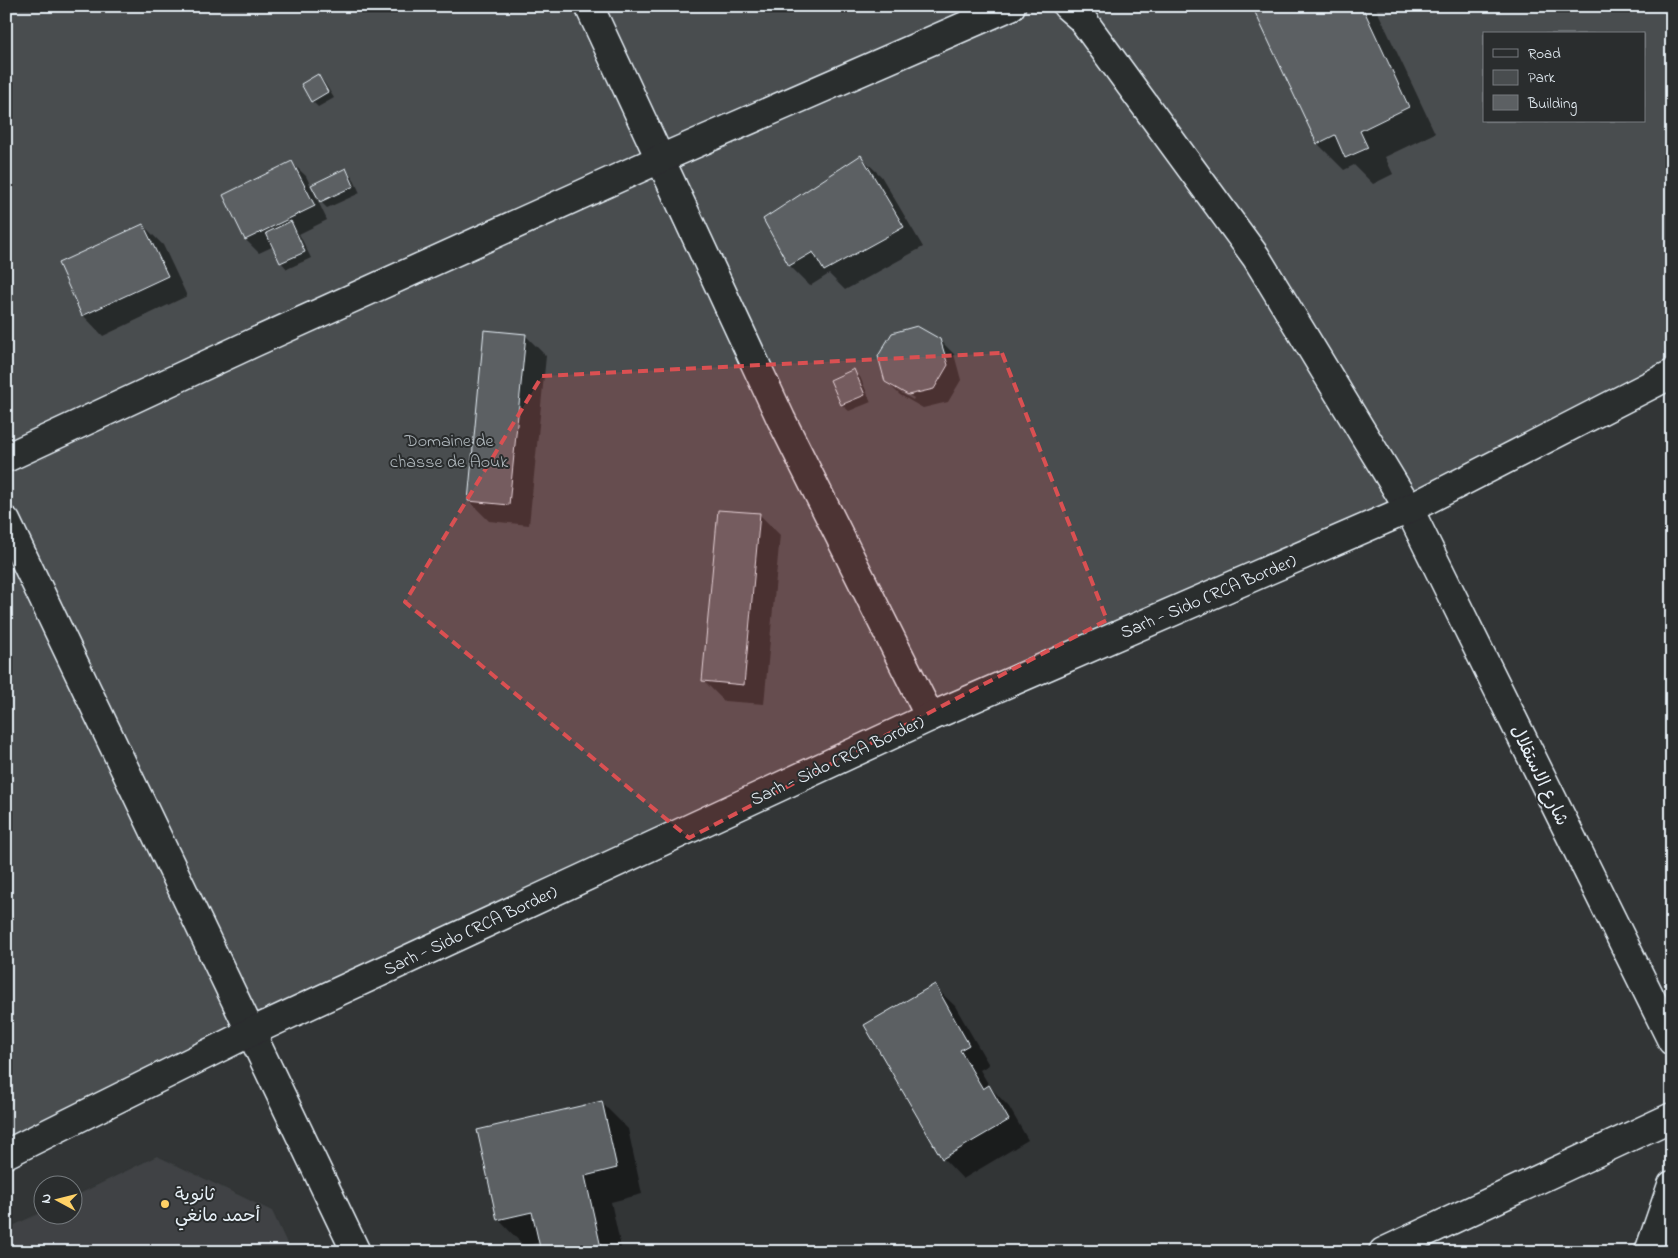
<svg xmlns="http://www.w3.org/2000/svg" width="1678" height="1258" font-family="'Indie Flower','Playpen Sans Arabic',sans-serif">
<rect width="100%" height="100%" fill="#323536"/>
<filter id="ink" filterUnits="userSpaceOnUse"><feTurbulence type="fractalNoise" baseFrequency=".02" numOctaves="2"/><feDisplacementMap in="SourceGraphic" scale="10" xChannelSelector="R" yChannelSelector="G"/><feConvolveMatrix kernelMatrix="1 2 1 2 8 2 1 2 1" color-interpolation-filters="sRGB"/></filter>
<g filter="url(#ink)">
<path fill="#3f4244" d="M157,1156L272,1211L291,1252H6V1229L42,1212V1216H72L73,1197Z"/>
<path fill="#494d4f" stroke="#989fa4" fill-rule="evenodd" d="M6,6H1672V375L6,1154ZM1484,34H1644V121H1484Z"/>
<g fill="#0007" fill-rule="evenodd">
<path d="M1253,6H1375L1435,133L1385,157L1393,174L1373,184L1354,165L1344,170L1318,144Z"/>
<path d="M318,76L324,82L334,98L318,107L312,101Z"/>
<path d="M860,156L881,176L923,247L845,290L829,274L810,286L790,266Z"/>
<path d="M292,163L306,176L316,197L346,170L352,176L360,193L327,208L316,197L327,220L299,234L311,258L287,269L281,262L274,246L259,253L246,240L225,196Z"/>
<path d="M143,225L163,245L187,296L103,336L83,315Z"/>
<path d="M525,335L546,356L529,525L489,521L469,501Z"/>
<path d="M940,340L954,354L961,380L948,402L923,408L900,395L886,381ZM896,387L914,398L913,400L896,390Z"/>
<path d="M853,371L860,377L871,402L849,411L842,405L832,381Z"/>
<path d="M759,514L780,535L764,704L724,701L703,680Z"/>
<path d="M934,986L955,1006L989,1065L980,1070L990,1087L1009,1107L1028,1140L963,1179L943,1158Z"/>
<path d="M602,1103L628,1129L642,1194L611,1202L622,1252H542L540,1242L524,1246L498,1219Z"/>
</g>
<g fill="#5c6063" stroke="#e8f1f8">
<path d="M1252,6H1362L1409,107L1360,131L1368,148L1345,158L1335,135L1317,144Z"/>
<path d="M318,74L328,92L311,102L301,84Z"/>
<path d="M861,155L904,227L824,271L813,252L789,266L763,219Z"/>
<path d="M292,161L315,206L245,240L223,195Z"/>
<path d="M346,168L354,186L320,202L311,185Z"/>
<path d="M291,221L305,252L280,263L266,233Z"/>
<path d="M143,224L168,276L82,316L58,263Z"/>
<path d="M917,326L940,339L948,365L934,389L908,395L885,382L878,356L892,333Z"/>
<path d="M484,330L526,334L509,505L468,501Z"/>
<path d="M854,369L865,395L841,405L830,380Z"/>
<path d="M718,510L760,513L744,685L702,681Z"/>
<path d="M935,984L969,1045L960,1050L983,1089L989,1085L1009,1120L942,1159L864,1025Z"/>
<path d="M602,1101L617,1168L585,1176L602,1252H541L532,1212L497,1220L477,1130Z"/>
</g>
<g fill="none" stroke-linecap="round" stroke-linejoin="round">
<g stroke="#e8f1f8" stroke-width="31">
<g id="minor">
<path d="M589,6L781,419L930,717"/>
<path d="M1067,6L1082,19L1256,257L1409,509"/>
<path d="M6,458L253,343L660,159L1011,6"/>
<path d="M6,521L356,1252"/>
<path d="M1383,1252L1672,1117"/>
</g>
</g>
<g stroke="#e8f1f8" stroke-width="31">
<g id="tertiary">
<path d="M1409,509L1672,1041"/>
<path d="M1649,1252L1672,1185"/>
</g>
</g>
<g stroke="#e8f1f8" stroke-width="31">
<path id="primary" d="M6,1154L251,1032L930,717L1409,509L1672,374"/>
</g>
<use href="#minor" stroke="#2a2d2e" stroke-width="28"/>
<use href="#tertiary" stroke="#2a2d2e" stroke-width="28"/>
<use href="#primary" stroke="#2a2d2e" stroke-width="28"/>
</g>
</g>
<path fill="#da5052" fill-opacity="0.2" stroke="#da5052" stroke-width="4" stroke-dasharray="10 6" stroke-linejoin="round" d="M1002,353L1107,620L689,838L405,602L542,376Z"/>
<circle fill="#ffd166" stroke="#2a2d2e" stroke-width="2" cx="165" cy="1204" r="5"/>
<g text-anchor="middle" stroke-width="4" stroke-linejoin="round" paint-order="stroke">
<g font-size="18" fill="#b0b8bd" stroke="#2a2d2e">
<text x="449" y="446">Domaine de<tspan x="449" dy="21">chasse de Aouk</tspan></text>
</g>
<g font-size="18" fill="#e8f1f8" stroke="#2a2d2e">
<text transform="translate(1208 596) rotate(-23)" y="6">Sarh - Sido (RCA Border)</text>
<text transform="translate(837 760) rotate(-25)" y="6">Sarh - Sido (RCA Border)</text>
<text transform="translate(1540 775) rotate(64)" y="6">شارع الاستقلال</text>
<text transform="translate(470 930) rotate(-25)" y="6">Sarh - Sido (RCA Border)</text>
</g>
<g font-size="18" fill="#e8f1f8" stroke="#2a2d2e" text-anchor="start">
<text x="175" y="1200">ثانوية<tspan x="175" dy="21">أحمد مانغي</tspan></text>
</g>
</g>
<rect width="1678" height="1258" fill="none" stroke="#2a2d2e" stroke-width="25"/>
<rect x="12" y="12" width="1653" height="1233" fill="none" stroke="#e8f1f8" stroke-width="2" filter="url(#ink)"/>
<rect x="1483" y="32" width="162" height="90" fill="#2a2d2e" stroke="#767b7f"/>
<rect x="1493" y="49" width="25" height="8" fill="#2a2d2e" stroke="#767b7f"/>
<text x="1528" y="58" font-size="15" fill="#e8f1f8">Road</text>
<rect x="1493" y="70" width="25" height="15" fill="#494d4f" stroke="#767b7f"/>
<text x="1528" y="82" font-size="15" fill="#e8f1f8">Park</text>
<rect x="1493" y="95" width="25" height="15" fill="#5c6063" stroke="#767b7f"/>
<text x="1528" y="108" font-size="15" fill="#e8f1f8">Building</text>
<g transform="translate(58 1200) rotate(277)"><circle r="24" fill="#2a2d2e" stroke="#767b7f"/>
<path d="M0-4L9 19L0 12L-9 19Z" fill="#ffd166"/>
<text y="-8" font-size="14" font-weight="bold" text-anchor="middle" fill="#e8f1f8">N</text>
</g>
</svg>
